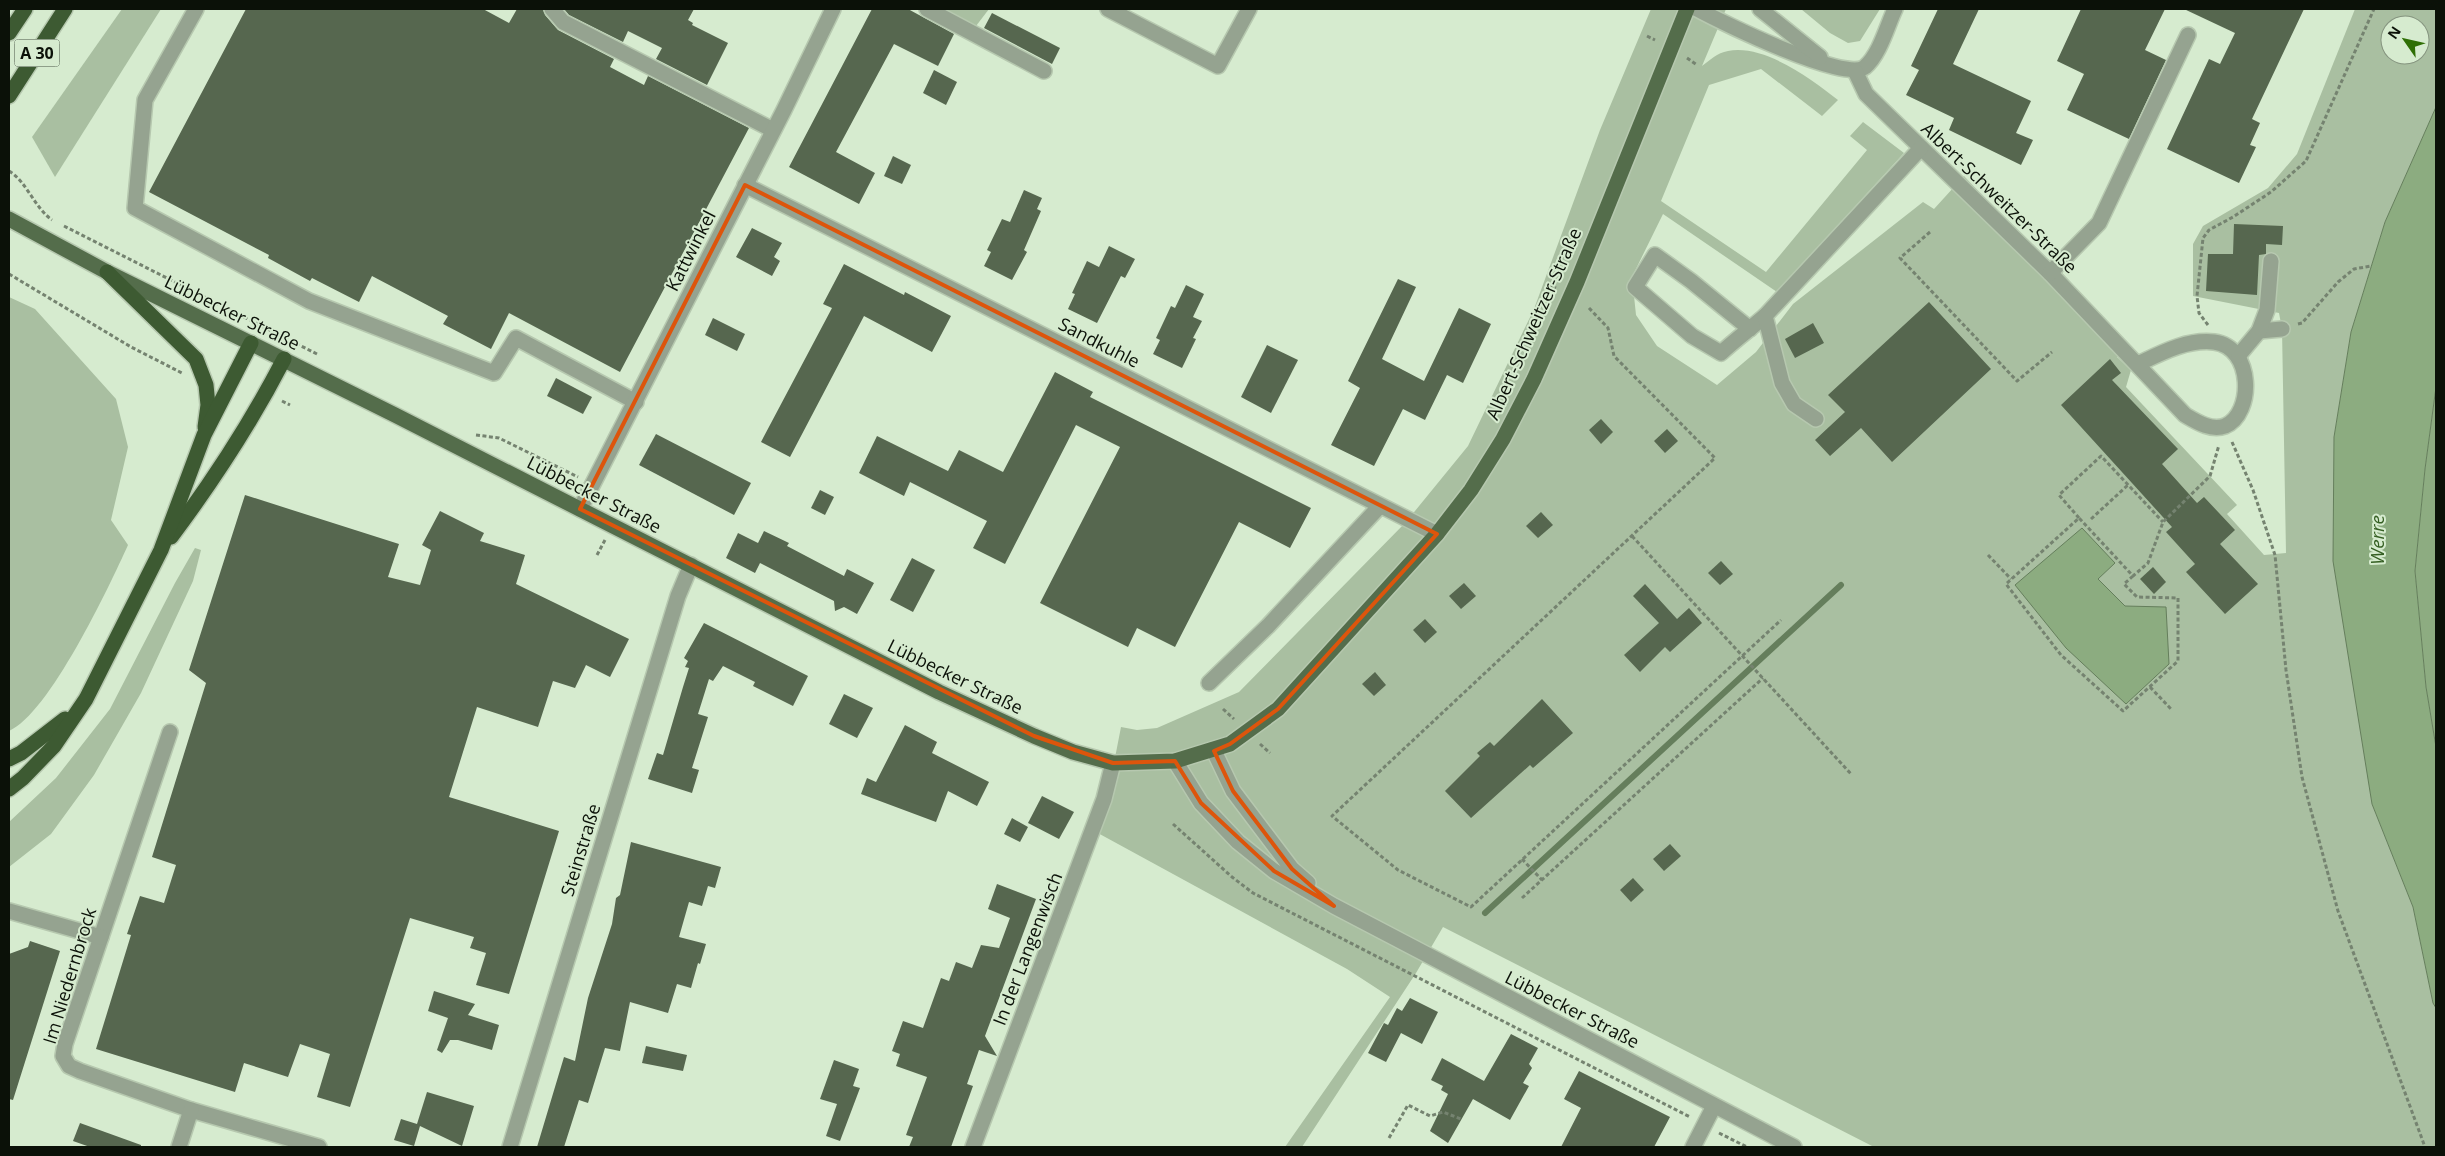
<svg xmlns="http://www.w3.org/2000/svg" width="2445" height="1156" font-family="'Open Sans',sans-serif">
<rect width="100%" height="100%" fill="#d6ebcf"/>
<g fill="#a9bfa1" fill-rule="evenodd">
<path d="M122,9H161L55,177L32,137Z"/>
<path d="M944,9H989L976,26Z"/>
<path d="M1651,9H1726L1702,66C1710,60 1717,53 1728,51C1764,44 1812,79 1838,100L1822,116L1761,69L1709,85L1661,201L1766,272L1867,150L1850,136L1863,122L1904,153L1777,292L1663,214L1632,277L1636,315L1657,346L1717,385L1756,352L1793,304L1923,202L1934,209L1964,176L2126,349L2117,357L2131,370L2126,387L2237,505L2227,514L2264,555L2286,553L2282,329L2279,313L2193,296V244L2203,226L2268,188L2297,154L2355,9H2436V107L2385,222L2351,332L2334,437L2372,804L2413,907L2433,1003L2436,1008V1147H1874L1443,927L1416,973L1302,1147H1285L1390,997L1347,969L1096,832L1106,804L1121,727L1137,730L1157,728L1239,692L1406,522L1468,446L1534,309L1600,130ZM2390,25H2420V55H2390Z"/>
<path d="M1801,9H1880L1860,41L1848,43L1830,33Z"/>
<path d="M9,297L35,309L116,399L128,447L111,520L128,545C109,587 49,714 9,731Z"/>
<path d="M195,548L201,550L193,581L141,693L94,775L51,834L9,867V822L56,778L110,709L175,583Z"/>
</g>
<path fill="#8dac81" d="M2436,387V747L2426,687L2415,571L2425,469Z"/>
<g fill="#8cac80" stroke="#657e5c">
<path d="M2436,107V387L2425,469L2415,571L2426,687L2436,747V1008L2433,1003L2413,907L2372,804L2333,561L2334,437L2351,332L2385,222Z"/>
<path d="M2082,528L2115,563L2098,579L2125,606L2166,607L2169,664L2126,704L2066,648L2015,585Z"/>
</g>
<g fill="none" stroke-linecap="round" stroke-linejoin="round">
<path stroke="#657e5c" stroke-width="6" d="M1485,913L1841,585"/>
</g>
<g fill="#56674f">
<path d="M246,9H483L509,23L517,9H543L545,15L558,30L614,59L610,67L644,85L648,76L749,128L620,372L509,313L491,349L443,324L448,316L372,276L359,302L312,278L310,281L268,258L269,255L149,192Z"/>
<path d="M564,9H694L688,20L693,23L692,25L728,43L707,85L656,59L662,48L628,31L623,42L569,15Z"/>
<path d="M872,9H908L954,34L938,66L894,44L836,152L875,173L859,204L789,167Z"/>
<path d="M1938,9H1979L1953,64L2031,101L2016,133L2033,140L2021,165L1949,130L1954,118L1906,95L1919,70L1911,66Z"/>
<path d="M2081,9H2165L2145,50L2166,60L2129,139L2067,110L2084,74L2057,61Z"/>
<path d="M2184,9H2304L2252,119L2260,123L2250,145L2256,147L2239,183L2167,149L2209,59L2220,64L2235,33Z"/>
<path d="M992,13L1060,48L1052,64L984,28Z"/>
<path d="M934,70L957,82L946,105L923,93Z"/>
<path d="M893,156L911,165L902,184L884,176Z"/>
<path d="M1024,190L1042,198L1037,209L1041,211L1024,250L1027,252L1012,280L984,266L991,252L987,250L1002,219L1010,222Z"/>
<path d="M2234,224L2283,226L2282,245L2266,244V254L2259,255L2257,295L2206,291L2208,254H2233Z"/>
<path d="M752,228L782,243L774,257L780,261L772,276L736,257Z"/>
<path d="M1109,246L1135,259L1125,278L1121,276L1097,323L1068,309L1075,294L1072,293L1087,261L1099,267Z"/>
<path d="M844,264L904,295L905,292L951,316L932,352L864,316L790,457L761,442L832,308L823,304Z"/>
<path d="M1398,279L1416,287L1382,359L1424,381L1459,308L1491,324L1463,383L1447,375L1425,420L1403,409L1374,466L1331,445L1360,388L1348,381Z"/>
<path d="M1186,285L1204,294L1193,317L1202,321L1193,338L1196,339L1182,368L1153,354L1160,340L1156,338L1171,306L1175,308Z"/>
<path d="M1929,302L1991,369L1892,462L1861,428L1830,456L1815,440L1845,412L1828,395Z"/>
<path d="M713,318L745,334L737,351L705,335Z"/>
<path d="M1813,323L1824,343L1795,358L1785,339Z"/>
<path d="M1267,345L1298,360L1271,413L1241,397Z"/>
<path d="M2110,359L2121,373L2112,380L2178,449L2162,464L2197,503L2204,497L2235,530L2220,544L2258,584L2225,614L2186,572L2195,564L2166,532L2172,527L2061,405Z"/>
<path d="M1055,372L1093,392L1090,397L1311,508L1290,548L1239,522L1175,647L1137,628L1128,647L1040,603L1120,447L1076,425L1005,564L973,548L987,521L910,482L904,496L859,473L877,436L948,471L959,450L1003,472Z"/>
<path d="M556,378L592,397L583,414L547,396Z"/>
<path d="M1601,419L1613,432L1601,444L1589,430Z"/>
<path d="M1667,429L1678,441L1665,453L1654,441Z"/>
<path d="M656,434L751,483L734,515L639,465Z"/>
<path d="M820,490L834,497L825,515L811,508Z"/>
<path d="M245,495L399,544L388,577L420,585L431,550L422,545L440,511L484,533L480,541L525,555L516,584L629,639L610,677L586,665L575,688L553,681L538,727L477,707L449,797L559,831L509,994L476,985L486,953L470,948L474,937L410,918L350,1107L317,1097L330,1054L300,1044L288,1077L244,1063L235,1092L96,1049L131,935L127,934L140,896L164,903L176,865L152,857L206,683L189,670Z"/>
<path d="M1541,512L1553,525L1538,538L1526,526Z"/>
<path d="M764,531L789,543L787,546L844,576L847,569L874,583L857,614L844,607L835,611L834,601L760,563L755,573L726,558L738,533L758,543Z"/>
<path d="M912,558L935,570L913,612L890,600Z"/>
<path d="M1721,561L1733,574L1720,585L1708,573Z"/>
<path d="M2153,567L2166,582L2154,594L2140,579Z"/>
<path d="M1464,583L1476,596L1461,609L1449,596Z"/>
<path d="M1645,584L1677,619L1689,608L1702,623L1670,652L1665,647L1640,672L1624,655L1659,623L1633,596Z"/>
<path d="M1425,619L1437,632L1425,643L1413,630Z"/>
<path d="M704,623L808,676L793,706L753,686L755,682L723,666L713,681L709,679L698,714L708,717L692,768L699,770L692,793L648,779L657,753L663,755L683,687L689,668L685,667L688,661L684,658Z"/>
<path d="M1375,672L1386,685L1374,696L1362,684Z"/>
<path d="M844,694L873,708L857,738L829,724Z"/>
<path d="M1542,699L1573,733L1533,768L1530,765L1471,818L1445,791L1480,756L1477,753L1490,742L1494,746Z"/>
<path d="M905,725L937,742L932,753L989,782L977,806L948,791L936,822L861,794L867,778L876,782Z"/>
<path d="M1042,796L1074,812L1059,839L1028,823Z"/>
<path d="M1012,818L1028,827L1020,842L1004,834Z"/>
<path d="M631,842L721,867L715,888L708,886L702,906L689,902L679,937L706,944L700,964L698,963L691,988L677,984L668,1013L630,1002L620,1051L605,1048L588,1103L579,1100L564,1147H537L564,1057L575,1061L588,998L612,924L616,898L620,895Z"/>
<path d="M1670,844L1681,856L1664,871L1653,859Z"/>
<path d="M1633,878L1644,890L1631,902L1620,890Z"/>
<path d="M997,884L1036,899L985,1036L997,1056L979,1050L967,1084L973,1086L951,1147H909L913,1137L906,1135L927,1077L896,1066L900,1054L892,1051L903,1021L923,1028L941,978L949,981L956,962L972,968L981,945L999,948L1010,918L988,909Z"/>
<path d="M30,941L60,951L13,1100L9,1099V954L28,947Z"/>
<path d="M434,991L475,1004L468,1015L499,1025L492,1050L458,1040H450L442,1053L437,1050L448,1018L428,1011Z"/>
<path d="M1410,998L1438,1012L1422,1044L1401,1033L1386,1062L1368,1053L1384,1023L1388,1025L1397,1008L1402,1011Z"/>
<path d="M1511,1034L1538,1048L1529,1064L1532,1068L1523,1083L1529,1086L1510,1120L1473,1099L1448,1143L1430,1131L1448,1094L1441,1090L1443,1086L1431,1080L1442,1058L1484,1081Z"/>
<path d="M646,1046L687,1055L683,1071L642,1063Z"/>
<path d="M834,1060L859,1069L853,1086L860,1088L840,1141L826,1136L837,1104L820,1099Z"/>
<path d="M1579,1071L1670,1117L1654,1147H1561L1581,1108L1564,1099Z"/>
<path d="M427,1092L474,1106L462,1146L420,1126L414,1146L394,1140L401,1119L417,1124Z"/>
<path d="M80,1123L141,1145V1147H90L73,1141Z"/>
</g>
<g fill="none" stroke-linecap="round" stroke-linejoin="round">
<g stroke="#b6c8af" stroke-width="18">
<g id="minor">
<path d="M196,9L145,100L135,208L309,301L494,373L516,338L636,402"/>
<path d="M552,9L563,22L773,130"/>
<path d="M927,9L1044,71"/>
<path d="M1108,9L1218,66L1249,9"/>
<path d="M1697,9C1721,22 1845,83 1865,67C1880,54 1887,26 1895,9"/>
<path d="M1760,9L1820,57"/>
<path d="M1855,71L1866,94L2050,273L2185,415C2197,422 2211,431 2225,426C2254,414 2254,347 2214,342C2187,339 2161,353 2138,364"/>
<path d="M745,185L1437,534"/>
<path d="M2050,273L2099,223L2188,35"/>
<path d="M1750,329L1691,281L1655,255L1635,287L1692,336L1721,353C1735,340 1750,329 1765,316"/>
<path d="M2259,331L2282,329"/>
<path d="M2239,355L2259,331L2267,310L2271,261"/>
<path d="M1816,419L1794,404L1782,383L1765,316L1921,148"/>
<path d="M580,509L784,110L833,9"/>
<path d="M1209,683L1268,626L1380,506"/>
<path d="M170,732L65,1044L63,1056L69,1066L80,1071L191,1110L319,1147"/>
<path d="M1214,751L1233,791L1292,869L1308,883"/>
<path d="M1175,761L1201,803L1238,842L1274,871L1334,906L1794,1147"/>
<path d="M9,911L101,937"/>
<path d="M179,1147L191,1110"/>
<path d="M510,1147L678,596L691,565"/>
<path d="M973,1147L1104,799L1113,763"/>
<path d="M1693,1147L1714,1106"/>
</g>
</g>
<g stroke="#b6c8af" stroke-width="18">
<path id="major" d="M9,219L107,272L395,415L939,692L1034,736L1073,752L1113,763L1175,761L1230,744L1278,709L1437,534L1471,490L1503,439L1534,379L1577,282L1687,9"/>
</g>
<g stroke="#b6c8af" stroke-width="18">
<g id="highway">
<path d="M9,33L25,9"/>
<path d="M9,96L65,9"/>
<path d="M107,272L196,359L206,385L208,405L205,427"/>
<path d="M171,537C213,481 252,421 284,359"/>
<path d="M9,759L21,753L65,719"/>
<path d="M9,789L23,778L54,746L86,699L161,550L204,435L251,343"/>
</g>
</g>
<g stroke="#758370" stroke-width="3" stroke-dasharray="4 2.5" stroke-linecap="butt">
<path d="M1647,36L1655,40"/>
<path d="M1687,58L1697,65"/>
<path d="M9,171C27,182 34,207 52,220"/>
<path d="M64,226L317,354"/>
<path d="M1930,232L1900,258L2017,381L2052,352"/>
<path d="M9,274L131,347L182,373"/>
<path d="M1549,285L1556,288"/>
<path d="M1589,308L1608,328L1614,356L1715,458L1332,816L1398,870L1471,907L1781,620"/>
<path d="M2298,324L2302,323L2338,282L2354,269L2371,266"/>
<path d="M2208,325L2199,313L2197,296L2203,238L2209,230L2233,217L2271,192L2306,161L2374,9"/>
<path d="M282,401L290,405"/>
<path d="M476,435L499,438L578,477"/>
<path d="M2232,442L2253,490L2275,555L2286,670L2302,777L2338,911L2425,1147"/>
<path d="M2079,518L2059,495L2101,456L2163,522"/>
<path d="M2091,519L2128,485"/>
<path d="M1632,536L1851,774"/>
<path d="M597,555L605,540"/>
<path d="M1988,555L2011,579"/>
<path d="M2133,576L2124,584L2137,597L2178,598V661L2123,711L2061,655L2006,584L2079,518L2133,576L2148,563L2163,522L2210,476L2219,445"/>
<path d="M2150,687L2171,709"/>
<path d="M1223,709L1234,719"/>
<path d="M1260,744L1270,753"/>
<path d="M1173,824L1232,877L1253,893L1690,1117"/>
<path d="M1522,859L1542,880"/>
<path d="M1522,898L1763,678"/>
<path d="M1719,1133L1747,1147"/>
<path d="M1389,1138L1408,1105L1430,1116L1443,1112L1461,1119"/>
</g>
<use href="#minor" stroke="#95a390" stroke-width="15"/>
<use href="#major" stroke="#546d4b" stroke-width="15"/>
<use href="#highway" stroke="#3d5a32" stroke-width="15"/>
</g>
<path fill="none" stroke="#dd550c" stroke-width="4" stroke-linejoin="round" d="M745,185L1437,534L1278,709L1230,744L1214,751L1233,791L1292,869L1334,906L1274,871L1201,803L1175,761L1113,763L1034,736L580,509Z"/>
<g text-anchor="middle" stroke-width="4" stroke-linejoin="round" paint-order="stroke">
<rect fill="#d6ebcf" stroke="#485244" stroke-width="1" x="14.5" y="39.5" width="45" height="27" rx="4"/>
<g font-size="16" font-weight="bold" fill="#0b1108">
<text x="37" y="59">A 30</text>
</g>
<g font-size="18" fill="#0b1108" stroke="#d6ebcf">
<text transform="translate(1999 198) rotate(44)" y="6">Albert-Schweitzer-Straße</text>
<text transform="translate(691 251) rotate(-63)" y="6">Kattwinkel</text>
<text transform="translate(232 313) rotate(26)" y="6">Lübbecker Straße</text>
<text transform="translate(1534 324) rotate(-66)" y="6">Albert-Schweitzer-Straße</text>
<text transform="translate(1099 343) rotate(27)" y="6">Sandkuhle</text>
<text transform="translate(594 495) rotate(27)" y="6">Lübbecker Straße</text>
<text transform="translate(955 677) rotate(26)" y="6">Lübbecker Straße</text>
<text transform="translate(581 850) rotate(-73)" y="6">Steinstraße</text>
<text transform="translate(1028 949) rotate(-69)" y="6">In der Langenwisch</text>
<text transform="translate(70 976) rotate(-73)" y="6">Im Niedernbrock</text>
<text transform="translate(1572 1010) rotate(27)" y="6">Lübbecker Straße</text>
</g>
<g font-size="19" font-style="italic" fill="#355f23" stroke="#d6ebcf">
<text transform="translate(2377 540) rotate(-90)" y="7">Werre</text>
</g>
</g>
<rect width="2445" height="1156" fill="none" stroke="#0b1108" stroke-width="20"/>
<g transform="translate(2405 40) rotate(304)"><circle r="24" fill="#d6ebcf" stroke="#85947f"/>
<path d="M0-4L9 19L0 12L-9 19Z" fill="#2f6f05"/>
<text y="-8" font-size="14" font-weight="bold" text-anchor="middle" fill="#0b1108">N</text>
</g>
</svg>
